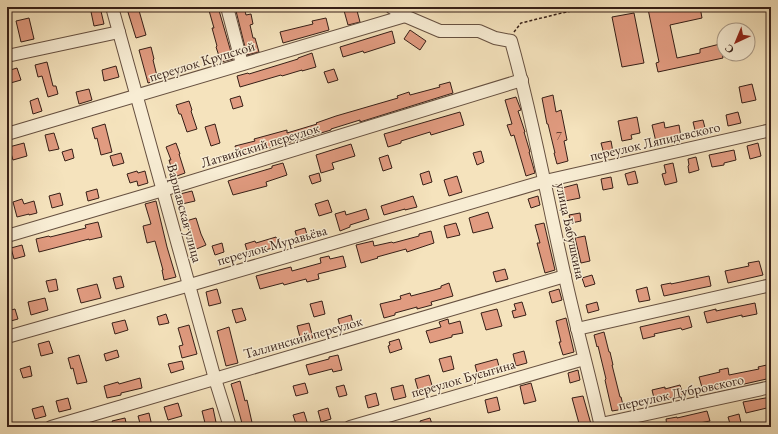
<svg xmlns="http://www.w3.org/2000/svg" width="778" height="434" font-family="'EB Garamond',serif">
<rect width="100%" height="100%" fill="#f5e3bd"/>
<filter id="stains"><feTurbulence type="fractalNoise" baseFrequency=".005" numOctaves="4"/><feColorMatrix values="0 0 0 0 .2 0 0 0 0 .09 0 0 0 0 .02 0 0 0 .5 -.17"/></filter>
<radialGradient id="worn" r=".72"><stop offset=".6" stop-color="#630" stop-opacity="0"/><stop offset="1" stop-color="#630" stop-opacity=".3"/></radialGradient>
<g fill="#e19b80" stroke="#361f17">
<path d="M90,7H100L104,24L94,26Z"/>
<path d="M135,7H138L146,35L136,38L127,9Z"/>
<path d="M208,7H218L233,59L221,62L216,47L217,46L212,28H214Z"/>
<path d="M235,7H244L246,15L251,14L253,24L250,25L253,38H255L259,52L247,55Z"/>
<path d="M343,7H356L360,22L348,25Z"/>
<path d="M657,7H700L702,18L670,25L677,58L700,53V49L720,44L723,58L658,72L656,63L659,62L648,9Z"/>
<path d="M634,13L644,63L622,67L612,17Z"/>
<path d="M29,18L34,39L21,42L16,21Z"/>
<path d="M326,18L329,30L283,43L280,32L313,24L312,21Z"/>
<path d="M410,30L426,41L420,50L404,39Z"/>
<path d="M392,31L395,43L364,53L363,51L343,57L340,47Z"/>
<path d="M151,47L154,59L153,60L158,80L148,83L139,50Z"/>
<path d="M312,53L316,67L302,71V70L282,76L281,75L240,87L237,76L248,73L249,74L298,59V58Z"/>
<path d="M47,62L53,86H56L58,94L48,97L42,76L38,77L35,65Z"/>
<path d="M116,66L119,77L104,81L102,70Z"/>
<path d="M17,68L21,80L7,84V71Z"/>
<path d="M334,69L338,80L328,83L324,72Z"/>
<path d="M450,82L453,93L360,122V120L331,129V130L311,136L238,157L235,146L255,141L254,139L287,130V133L317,124L316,123L336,116L398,98L397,96L409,92L410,95L440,87L439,85Z"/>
<path d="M752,84L756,100L742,103L739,87Z"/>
<path d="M89,89L92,100L79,104L76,92Z"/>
<path d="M553,95L556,112L561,110L567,140L564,141L568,161L557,164L554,153H555L548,124H547L542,98Z"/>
<path d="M240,96L243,106L233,109L230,99Z"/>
<path d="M516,97L521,110L518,111L525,132H524L530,152H529L535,173L526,176L514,135L511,136L507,125L512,124L505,100Z"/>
<path d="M38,98L42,111L33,114L30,101Z"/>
<path d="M189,101L192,110L191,111L197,129L187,132L181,114H179L176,105Z"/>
<path d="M460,112L464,125L431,135L430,132L401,141V143L388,147L384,134Z"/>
<path d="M738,112L741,123L728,126L726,115Z"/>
<path d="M637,117L640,133L631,135L632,139L622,141L618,121Z"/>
<path d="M703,120L706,132L696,134L693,122Z"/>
<path d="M664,122L665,128L679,125L681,137L656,142L652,125Z"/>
<path d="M105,124L112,152L101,155L97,138L95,139L92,128Z"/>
<path d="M215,124L220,143L211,146L205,127Z"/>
<path d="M54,133L59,149L49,151L45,135Z"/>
<path d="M611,141L613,152L604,154L601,143Z"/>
<path d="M24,143L27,156L13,160L9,147Z"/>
<path d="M176,143L180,154H179L185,173L174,177L169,160H171L166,147Z"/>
<path d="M758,143L761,156L750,159L747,146Z"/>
<path d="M351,144L355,156L332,163L334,169L321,173L316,155Z"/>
<path d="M72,149L74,158L65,161L62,152Z"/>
<path d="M734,150L736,160L724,163V165L712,167L709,155Z"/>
<path d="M481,151L484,162L477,165L473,153Z"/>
<path d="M121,153L124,163L113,166L110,156Z"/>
<path d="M388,155L392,168L383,171L379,158Z"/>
<path d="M696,157L699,170L689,173L688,166L689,165L688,159Z"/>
<path d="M283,163L287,175L266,182L267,186L233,195L228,181L272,168V166Z"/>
<path d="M673,163L677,182L665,185L662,174L666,173L664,165Z"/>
<path d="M137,171L138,173L145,171L148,183L138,186L137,181L130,183L127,174Z"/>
<path d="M429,171L432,182L423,185L420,174Z"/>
<path d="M635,171L638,183L628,185L625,174Z"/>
<path d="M319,173L321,181L312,184L309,176Z"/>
<path d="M457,176L462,192L449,196L444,180Z"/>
<path d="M611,177L613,188L603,190L601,179Z"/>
<path d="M577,184L580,198L565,201L562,188Z"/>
<path d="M97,189L99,198L88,201L86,192Z"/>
<path d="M192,191L195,201L182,204L180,194Z"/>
<path d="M60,193L63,205L52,208L49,196Z"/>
<path d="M413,196L417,207L405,210V209L384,215L381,206Z"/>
<path d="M538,196L540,205L531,208L528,199Z"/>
<path d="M22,199L24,204L34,201L37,213L29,215V214L17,217L13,202Z"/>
<path d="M328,200L332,212L319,216L315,204Z"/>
<path d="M156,201L167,247L176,277L164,280L162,270H163L155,241L147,243L143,226L151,224L145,204Z"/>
<path d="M366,209L369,219L350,225V227L340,231L335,214L345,211L346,215Z"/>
<path d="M488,212L493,228L473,233L469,218Z"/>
<path d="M580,213L581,221L571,223L569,215Z"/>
<path d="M196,218L201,234L206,245L194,250L190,238H191L186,221Z"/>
<path d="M98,222L102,237L89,240V239L39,252L36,239L49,236L50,237L86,228L85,225Z"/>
<path d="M456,223L460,235L447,238L444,226Z"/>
<path d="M544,223L555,270L545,273L537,243H540L535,225Z"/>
<path d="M305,228L308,238L298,241L295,231Z"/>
<path d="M431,231L434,243L407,252L406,249L377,257L378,258L361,263L356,245L373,241L374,246L392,242L393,243L419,236V234Z"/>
<path d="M585,236L590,261L581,263L575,238Z"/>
<path d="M276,237L279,246L259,252V254L249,257L245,244L255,241L256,243Z"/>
<path d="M222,243L224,252L215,255L212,246Z"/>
<path d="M22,245L25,256L14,259L11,248Z"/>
<path d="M329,256L330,259L343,256L346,267L318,274L319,279L307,282L306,279L284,285L283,283L260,289L256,276L291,267L292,271L321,263L320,258Z"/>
<path d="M759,261L763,275L728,283L725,271L749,266L748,263Z"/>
<path d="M505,269L508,279L496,282L493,272Z"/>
<path d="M592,275L595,284L585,287L582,278Z"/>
<path d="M121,276L124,287L116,289L113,278Z"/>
<path d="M709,276L711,286L664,296L661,285L671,283V284Z"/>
<path d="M56,279L58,290L49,292L46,281Z"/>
<path d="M449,283L453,296L431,302L432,305L417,309V307L395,313V315L384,318L380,304L401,299L400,296L410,293L411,296L434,290L441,288V286Z"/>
<path d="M97,284L101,298L81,303L77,289Z"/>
<path d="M647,287L650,300L639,302L636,290Z"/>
<path d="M217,289L221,303L209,306L206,292Z"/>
<path d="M559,289L562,300L552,303L549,292Z"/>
<path d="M45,298L48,310L31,315L28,302Z"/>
<path d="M322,301L325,314L314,317L310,304Z"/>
<path d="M522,302L526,315L514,318L512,311L516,310L514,304Z"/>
<path d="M597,302L599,310L588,313L586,305Z"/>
<path d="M755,303L757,314L742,317V315L707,323L704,312L716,309V311Z"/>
<path d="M242,308L246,320L236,323L232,310Z"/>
<path d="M15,309L18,319L7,322V311Z"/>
<path d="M497,309L502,326L486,330L481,313Z"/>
<path d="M166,314L169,323L159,325L157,317Z"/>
<path d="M351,315L354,327L341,330L338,319Z"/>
<path d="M689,316L692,327L682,330L681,328L654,334L655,336L643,339L640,327Z"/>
<path d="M566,318L574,352L563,355L559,342H561L556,321Z"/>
<path d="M448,319L449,324L460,321L463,333L452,335V337L430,343L426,331L441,327L439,322Z"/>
<path d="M125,320L128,330L115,334L112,323Z"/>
<path d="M309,323L313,338L301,341L297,326Z"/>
<path d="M189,325L197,354L182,358L179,346L183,345L178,328Z"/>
<path d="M229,327L238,363L226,366L217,331Z"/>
<path d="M604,332L609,352H610L613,365H612L620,397H621L624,409L612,411L605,380L606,379L598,346L597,347L594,335Z"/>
<path d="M399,339L402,349L390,353L388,346L390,345L389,342Z"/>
<path d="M49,341L53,353L41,356L38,344Z"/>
<path d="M117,350L119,357L106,361L104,354Z"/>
<path d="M524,351L527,363L516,366L513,354Z"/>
<path d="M79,355L87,382L77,384L73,368L71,369L68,358Z"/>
<path d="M338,355L342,370L333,372L332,369L309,375L306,365L329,359V357Z"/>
<path d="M451,356L454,369L443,372L439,359Z"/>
<path d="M497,359L500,370L478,376L475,365Z"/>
<path d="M182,361L184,369L171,373L168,364Z"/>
<path d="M771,364V378L740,385V383L703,391L699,377L720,372L719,370L728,368L729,375L759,369L758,367Z"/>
<path d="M30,366L32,376L23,378L20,369Z"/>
<path d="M578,370L580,380L570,383L568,373Z"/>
<path d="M429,375L433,389L419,393L415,379Z"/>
<path d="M140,378L142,388L121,393V395L107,398L104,386L118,382L119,384Z"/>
<path d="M240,381L245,401L247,400L253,427H243L234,394L231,384Z"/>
<path d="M305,383L308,393L296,396L293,386Z"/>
<path d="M531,383L536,401L524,404L520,386Z"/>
<path d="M344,385L347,395L339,397L336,387Z"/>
<path d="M403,385L406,397L394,400L391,388Z"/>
<path d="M680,385L683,395L655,402L652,390L665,387V389Z"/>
<path d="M376,393L379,405L368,408L365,396Z"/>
<path d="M583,396L591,424L583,427H580L572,398Z"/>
<path d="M497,397L500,410L488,413L485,400Z"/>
<path d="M771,397V407L746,413L743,402Z"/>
<path d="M68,398L71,409L59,412L56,401Z"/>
<path d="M178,403L182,416L168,420L164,407Z"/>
<path d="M43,406L46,416L35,419L32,409Z"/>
<path d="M213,408L217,427H206L202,411Z"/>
<path d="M328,408L331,419L321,422L318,411Z"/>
<path d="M707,411L710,421L694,424V426L690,427H667L666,419L677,417V418Z"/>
<path d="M304,412L308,425L297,427L293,415Z"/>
<path d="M149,413L152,426L147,427H141L138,416Z"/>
<path d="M739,414L742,427H731L728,417Z"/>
<path d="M125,418L127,427H114L112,421Z"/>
<path d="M430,418L433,427H422L420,421Z"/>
</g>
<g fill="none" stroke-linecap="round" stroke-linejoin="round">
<g stroke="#665040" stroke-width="14">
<g id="minor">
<path d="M112,7L215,379L230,427"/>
<path d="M227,7L242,64"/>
<path d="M391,7L405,16L440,31H479L495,38L511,41C533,119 547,198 565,277C576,327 590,377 601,427"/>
<path d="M7,56L119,32"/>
<path d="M7,134L405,16"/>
<path d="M7,236L163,190L522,80"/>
<path d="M577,329L771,285"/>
<path d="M7,337L190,285L545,181L771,130"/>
<path d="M51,427L565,276"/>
<path d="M350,427L584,359"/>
<path d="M598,427L601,424L771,387"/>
</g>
</g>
<path stroke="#361f17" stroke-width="1.5" stroke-dasharray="3 2" stroke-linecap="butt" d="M514,32L521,23L562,13L590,7"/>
<use href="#minor" stroke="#f8edd4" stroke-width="12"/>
</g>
<g text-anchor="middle" stroke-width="3" stroke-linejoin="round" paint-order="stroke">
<g font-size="12" fill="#613e31">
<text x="559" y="140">7</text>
</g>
<g font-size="14" fill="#361f17" stroke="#f8edd4">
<text transform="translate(202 61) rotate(-17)" y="5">переулок Крупской</text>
<text transform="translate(655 141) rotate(-13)" y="5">переулок Ляпидевского</text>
<text transform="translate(260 145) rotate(-17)" y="5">Латвийский переулок</text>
<text transform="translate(185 213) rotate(75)" y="5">Варшавская улица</text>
<text transform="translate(571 231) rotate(78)" y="5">улица Бабушкина</text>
<text transform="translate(272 245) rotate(-16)" y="5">переулок Муравьёва</text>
<text transform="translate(303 337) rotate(-16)" y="5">Таллинский переулок</text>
<text transform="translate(463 378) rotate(-16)" y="5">переулок Бусыгина</text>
<text transform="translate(681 392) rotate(-12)" y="5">переулок Дубровского</text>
</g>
</g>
<rect width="778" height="434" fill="none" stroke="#f5e3bd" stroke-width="24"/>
<rect x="8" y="8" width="762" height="418" fill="none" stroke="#361f17" stroke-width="2"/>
<rect x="12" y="12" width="754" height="410" fill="none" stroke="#361f17"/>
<g transform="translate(736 42) rotate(224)"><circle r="19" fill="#f8edd4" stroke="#aa9b88"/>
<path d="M0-3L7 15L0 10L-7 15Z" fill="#8f2418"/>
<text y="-6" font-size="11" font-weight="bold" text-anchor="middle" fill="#361f17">С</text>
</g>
<rect width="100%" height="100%" filter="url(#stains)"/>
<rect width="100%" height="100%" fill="url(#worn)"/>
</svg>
